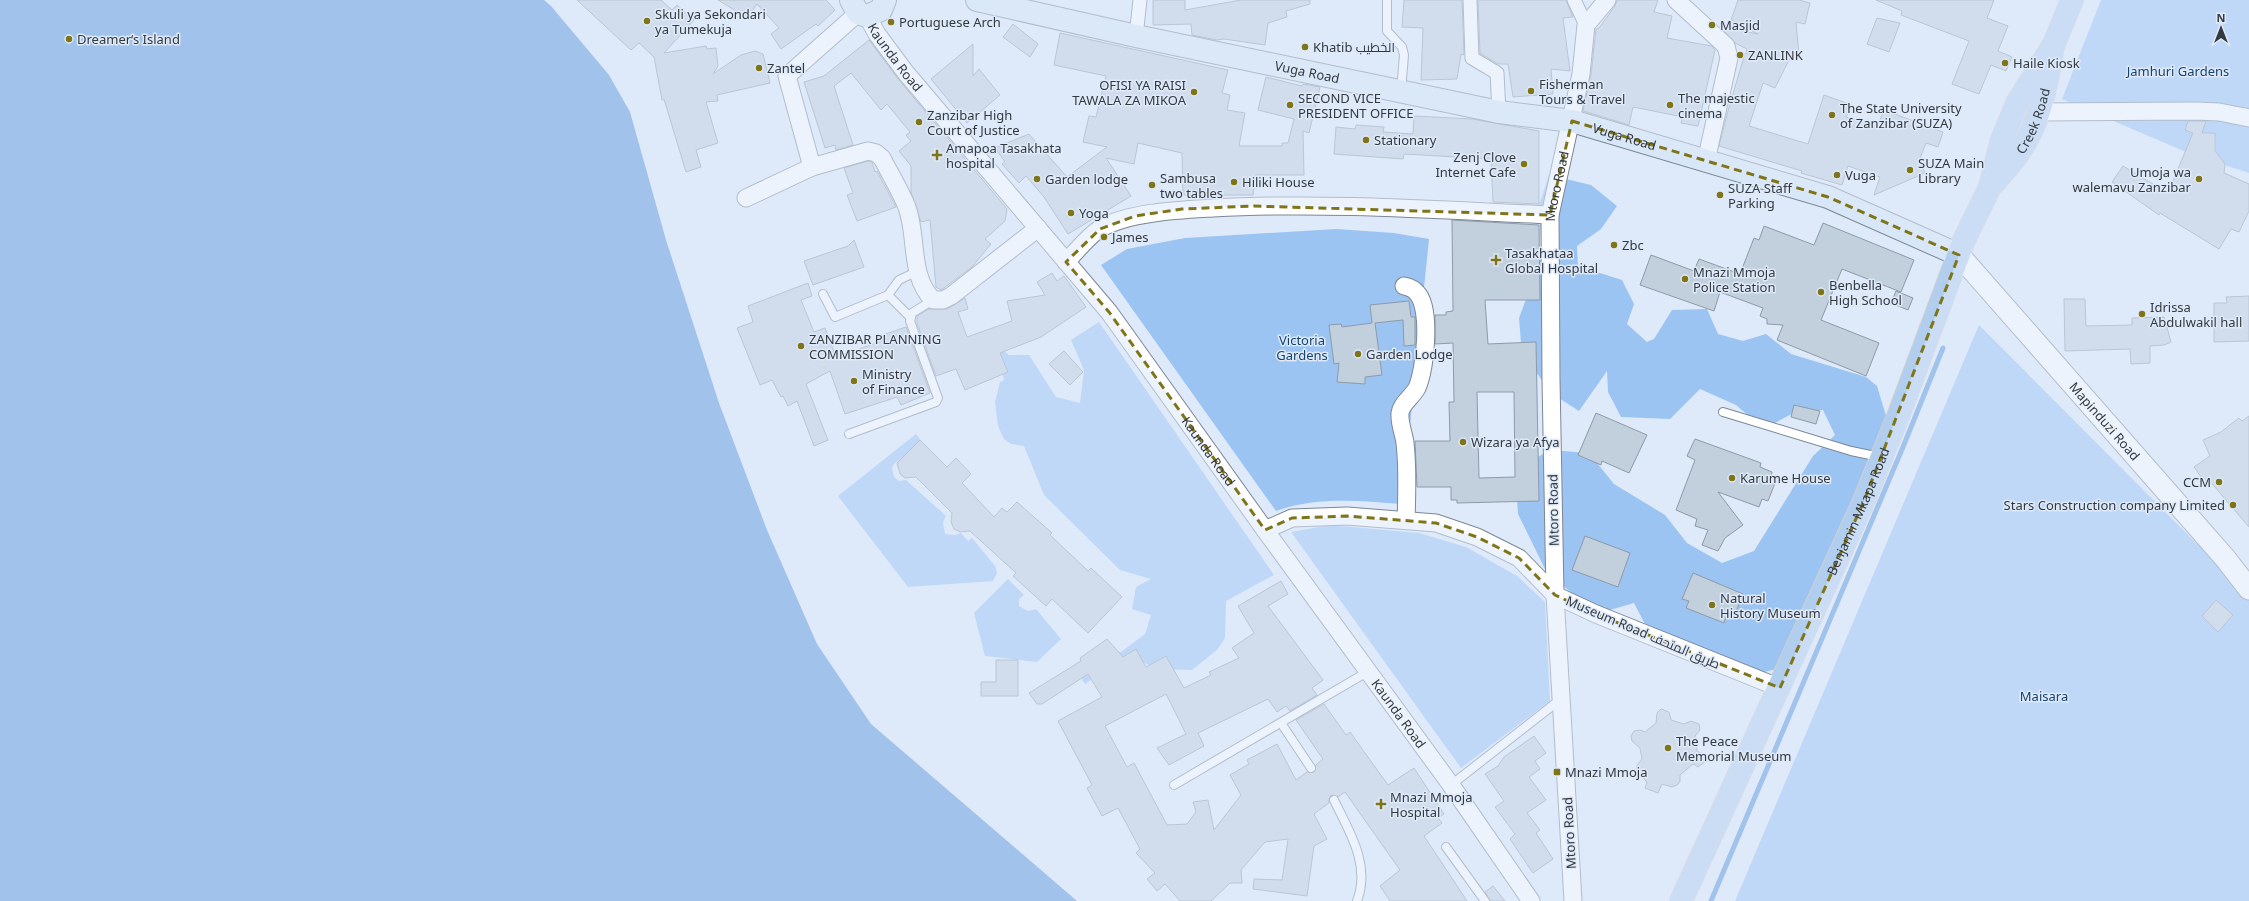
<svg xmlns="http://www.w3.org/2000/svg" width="2249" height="901" font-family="'Noto Sans',Cairo,sans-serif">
<rect width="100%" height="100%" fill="#deeafa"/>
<g fill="#9bc4f3">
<path d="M2101,0H2249V173L2193,155L2062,99Z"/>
<path d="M1549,175L1591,185L1617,206L1601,229L1577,246L1578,266L1622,280L1634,304L1627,324L1647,342L1654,339L1672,310L1707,309L1718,334L1743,341L1766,334L1791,354L1866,377L1877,386L1890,429L1781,668L1756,674L1647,628L1634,603L1596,614L1546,571L1518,514L1515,470L1550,450L1589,453L1614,484L1665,515L1687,543L1722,563L1754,551L1813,456L1835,435L1823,410L1795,412L1764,429L1736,405L1700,389L1670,419L1621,417L1608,392L1607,371L1579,411L1551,393L1536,372L1521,343L1519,318L1542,256L1539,205Z"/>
<path d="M1336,229L1394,233L1429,239L1402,504C1359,501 1318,496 1276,511L1101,265L1127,249L1185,238Z"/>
<path d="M1099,322L1274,575L1226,601L1225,638L1217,650L1192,670L1158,669L1138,660L1108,668L1085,684L1080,676L1102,650L1121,652L1145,634L1151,615L1132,609L1136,587L1151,579L1120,570L1044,495L1024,446L1011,444L1004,439L998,426L995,402L1000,382L1004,380L995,344L1009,355H1029L1056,397L1080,403L1084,370L1071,340Z"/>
<path d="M1979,325L2249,596V901H1735Z"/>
<path d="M916,434L922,442L894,464L892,468L894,477L899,481L906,480L946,516L943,522L945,534L955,535L961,533L968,541L972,538L995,566L997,573L993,581L908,587L838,496Z"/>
<path d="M1330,525L1419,533L1466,547L1517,576L1545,602L1550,701L1461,768L1291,532Z"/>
<path d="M1008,579L1024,595L1019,599V606L1028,611L1036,609L1061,639L1037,662L985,656L974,613Z"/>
</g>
<path fill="#5794d9" d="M0,0H544L551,6L609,75L630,112L666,240L719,403L767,530L817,644L871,724L1077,901H0Z"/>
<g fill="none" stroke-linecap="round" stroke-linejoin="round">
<path stroke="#5794d9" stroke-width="5" d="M1711,901L1903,447L1943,348"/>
</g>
<g fill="#c2cfdd" stroke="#8e9aa8" fill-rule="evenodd">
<path d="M577,0H661L672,10L677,5L694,20L664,53L706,46L707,49L716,48L718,66L713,74L741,55L755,51L763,54L770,83L717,95L718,101L706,102L718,143L696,150L701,167L686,172L664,99L662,100L654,57L639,43L631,50Z"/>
<path d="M718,0H826L835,10L818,26L816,24L781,49L771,34L779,28L757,4L749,16H744Z"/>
<path d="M1153,0H1185V10L1241,0H1310V4L1286,11L1287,17L1268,23L1265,45L1224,39L1217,40L1192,35L1191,24L1153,25Z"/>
<path d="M1404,0H1462L1464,55L1461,54L1457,79L1421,80L1423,28L1402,27Z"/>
<path d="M1478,0H1566L1573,17L1563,18L1570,71L1551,69L1553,94L1513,97L1508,64H1498L1480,53Z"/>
<path d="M1617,0H1658L1654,12L1672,16L1667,38L1712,46L1715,50L1698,126L1681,123L1683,117L1633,107L1629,125L1583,111L1591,75L1596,29L1599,28L1615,6Z"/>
<path d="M1738,0H1799L1810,3L1805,24L1796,22L1799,55L1791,56L1775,88L1763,83L1749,126L1808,144L1824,95L1852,105L1846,117L1877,127L1884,110L1943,132L1938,147L1926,143L1919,161L1925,173L1874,195L1880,177L1848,166L1842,185L1801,173L1802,171L1719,146L1728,111L1745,53L1751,54L1746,51L1747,49L1735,43L1720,27L1758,34L1731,20Z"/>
<path d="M1876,0H1994L1987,18L2008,26L1998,51L2012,57L2006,71L1991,65L1979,94L1952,84L1969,41L1901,15L1902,11Z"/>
<path d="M1877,18L1900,23L1889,52L1867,44Z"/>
<path d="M1013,24L1038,44L1030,57L1003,37Z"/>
<path d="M1060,33L1228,70L1222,93L1230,95L1227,110L1245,113L1239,146H1282V143H1288L1294,119L1258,110L1266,77L1302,86L1303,84L1320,87L1309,133L1303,131L1304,175H1256L1253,195H1183L1182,153L1138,143L1134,164L1106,158L1131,196L1068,234L1044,197L1026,176L1019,183L1002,164L1005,162L995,148L1029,134L1067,177L1107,147L1083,142L1089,116L1096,117L1106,76L1054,65Z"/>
<path d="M869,40L898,79L1007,209L1005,221L985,239L991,244L972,267L941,290L936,287L930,220L921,222L911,192V166L899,151L911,141L906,135L910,132L887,104L881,110L851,73L834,86L853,145L836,150L835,145L825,148L804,82L824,76Z"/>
<path d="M973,44V76L979,69L1000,95L967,123L931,79Z"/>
<path d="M1414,116L1472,119L1539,131V204L1493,202L1491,159L1404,154L1403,159L1334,154L1336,127L1355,129L1356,125L1384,127L1383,132L1413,134Z"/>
<path d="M2188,121H2206L2202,133H2215V151L2225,164L2224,173L2249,184V211L2239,232L2231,229L2219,249L2160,213L2159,215L2112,182L2123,166L2168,193L2193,133L2185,130Z"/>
<path d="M868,161L872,162L875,172L877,171L896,207L857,221L847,195L853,193L844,168Z"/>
<path d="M1452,220L1539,225L1540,300H1485L1488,344L1536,342L1539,501L1457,503V500H1451V487H1417L1415,441H1450L1449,402H1454L1453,343L1435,344V315H1446V312L1453,311ZM1477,392H1514L1515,477L1479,478Z"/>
<path d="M1823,223L1914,260L1901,292L1842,269L1821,320L1879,343L1866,376L1777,340L1783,325L1767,324V319L1760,316L1763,308L1720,292L1714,311L1640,285L1651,255L1694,271L1699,259L1740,274L1754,238L1759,240L1764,226L1814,245Z"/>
<path d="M854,240L864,267L813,285L804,261L848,246Z"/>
<path d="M1052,273L1057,281L1064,276L1086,307L1041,337L1000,353L1008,372L965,390L956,369L936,376L917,323V316L929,309H947L965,298L968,309L958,312L967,337L1012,321L1007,301L1045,295L1037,282Z"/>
<path d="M808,283L812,296L801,300L814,332L825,328L836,357L885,340L883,335L906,327L930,393L901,405L897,397L845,414L830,371L806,384L828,440L814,446L797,401L788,406L783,396L781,397L772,380L760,385L737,328L753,322L748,306Z"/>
<path d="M1896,291L1913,298L1908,310L1891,303Z"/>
<path d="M2249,296V341L2214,342V303H2227L2226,297Z"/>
<path d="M2064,299H2085L2086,326L2132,325V318L2164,317L2171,342L2164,345L2150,346V363L2131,364L2130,349L2065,351Z"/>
<path d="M1409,301L1411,317H1415V345L1404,346L1403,320L1375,323L1382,375L1365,377V384L1337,382L1339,363L1334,364L1329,325L1341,324L1342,327L1372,323L1370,305Z"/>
<path d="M1064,351L1083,372L1070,385L1049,364Z"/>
<path d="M1794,405L1820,411L1816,424L1791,417Z"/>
<path d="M1596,413L1647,435L1629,473L1602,461L1601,465L1578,455Z"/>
<path d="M2249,416V527L2208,479L2204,481L2194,467L2210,456L2203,440L2221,432L2239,418L2242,421Z"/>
<path d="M1695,439L1761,463L1760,467L1772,472L1771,476L1777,478L1768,501L1762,499L1759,507L1718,492L1743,525L1725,538L1718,551L1702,545L1708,530L1695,526L1697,519L1676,510L1695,460L1687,456Z"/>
<path d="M920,440L947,467L956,458L971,474L962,483L994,517L1002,508L1007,512L1017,502L1052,533L1050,535L1088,571L1091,568L1122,597L1088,633L1052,599L1046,606L1013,576L1016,573L970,531L960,532L954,529L951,522L952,513L916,477L905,478L900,474L897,463Z"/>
<path d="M1585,536L1630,553L1618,587L1572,570Z"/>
<path d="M1693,573L1743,594L1733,619L1726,617L1724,623L1686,608L1689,601L1682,599Z"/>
<path d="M1281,581L1288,594L1268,606L1323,680L1312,688L1317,695L1290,711L1286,706L1277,712L1268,699L1198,733L1204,746L1169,765L1157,748L1186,734L1166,694L1105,726L1127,767L1134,763L1167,825L1187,824L1196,812L1193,802L1208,800L1214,830L1241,795L1230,775L1249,764L1247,760L1277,744L1296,780L1307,772H1314L1316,765L1323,759L1296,720L1324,704L1346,735L1350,732L1388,785L1414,768L1444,814L1438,818L1442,823L1424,836L1467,901H1390L1380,886L1400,870L1345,792L1338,797L1331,795L1329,799V803L1314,814L1327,839L1314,846L1307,896L1253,889L1254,879L1282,880L1288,839L1265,842L1241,870L1242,883H1230L1211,901H1180L1165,884L1157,891L1147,879L1155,873L1136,853L1140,849L1118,808L1102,816L1087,788L1092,785L1058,721L1102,697L1088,674L1042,704H1037L1029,693L1081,661L1080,658L1107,639L1123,657L1136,649L1146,667L1166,656L1184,688L1211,675L1209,672L1239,658L1232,648L1254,633L1238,606Z"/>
<path d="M2216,600L2233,615L2218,632L2202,616Z"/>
<path d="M996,660H1018V696H981V682H996Z"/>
<path d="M1661,709L1669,712L1671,720L1684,724L1691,721L1699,724L1700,730L1695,736L1697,751L1704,755L1706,761L1698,767L1693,764L1680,775V782L1677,785L1672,787L1662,784L1658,793L1645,788L1647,782L1636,770L1637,765L1642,759L1640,748L1632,741L1631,736L1634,731L1640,730L1645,732L1656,723L1657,713Z"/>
<path d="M1534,736L1546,753L1535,761L1540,769L1529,777L1546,800L1527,813L1540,830L1536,833L1553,859L1533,873L1510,839L1515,834L1495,807L1504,801L1485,774L1498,766L1504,757Z"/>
<path d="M1493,886L1505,901H1490L1485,892Z"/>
</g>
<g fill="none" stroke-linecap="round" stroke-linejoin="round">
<g stroke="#7b8795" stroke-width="10">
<g id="service">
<path d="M1387,0V31L1402,47L1404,55L1401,91"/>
<path d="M823,294L835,317L888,295L910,317"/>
<path d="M888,295L899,280L918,271"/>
<path d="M1723,412L1851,451L1880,457"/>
<path d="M849,434L936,402L938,398L910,321L912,313L933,300"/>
<path d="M1281,723L1311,768"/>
<path d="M1174,785L1369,671"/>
<path d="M1451,785L1561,699"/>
<path d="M1334,800C1349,831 1371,865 1357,901"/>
<path d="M1446,847L1485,901"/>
</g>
</g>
<g stroke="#7b8795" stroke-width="15">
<g id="pedestrian">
<path d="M1470,0L1472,58L1497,73L1499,112"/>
<path d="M1574,0L1586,25"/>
<path d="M1136,36L1140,0"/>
</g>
</g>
<g stroke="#7b8795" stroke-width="19">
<g id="minor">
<path d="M1676,0L1726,46L1729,58L1706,161"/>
<path d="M858,13L787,76L812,167L868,151L876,153L882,158C890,174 900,190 907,207C918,238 909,276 933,300H943L951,296L1038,228"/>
<path id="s1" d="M867,16L877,34L906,73L1109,312L1265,530L1451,785L1531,901"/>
<path d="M2039,112L2196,111L2219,112L2249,118"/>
<path d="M746,198L812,167"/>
<path d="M1066,262C1075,253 1089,235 1101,228C1130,212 1180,210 1213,208C1325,202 1438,210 1550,215"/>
<path d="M1404,286C1409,287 1414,289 1417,293C1432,309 1425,369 1417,388C1412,397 1401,404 1400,413C1399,423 1404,434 1405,443C1408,469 1407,494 1406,520"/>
<path d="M1265,530L1292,518L1347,516L1436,523L1477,537L1519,558L1555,595L1596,614L1780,688"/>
<path id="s2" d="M1573,901L1555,595L1551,379L1550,215L1581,74L1586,25L1607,0"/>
</g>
</g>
<g stroke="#7b8795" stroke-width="23">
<g id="tertiary">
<path id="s3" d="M1959,255L2225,558L2249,589"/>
</g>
</g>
<g stroke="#7b8795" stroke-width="24">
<g id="secondary">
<path d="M851,0L858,13L867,16L881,10L885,0"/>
<path id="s4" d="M977,0L1136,36L1499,112L1572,121L1828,197L1959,255"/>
</g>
</g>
<g stroke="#cecfd1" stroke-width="24">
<g id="primary">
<path id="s5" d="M1995,182C2003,172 2013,162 2020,151C2040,122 2046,87 2052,53"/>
<path id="s6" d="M1681,901L1864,501L1899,414L1964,240L1990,187L2001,142L2017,103L2054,44L2072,0"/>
</g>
</g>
<use href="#service" stroke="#fff" stroke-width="8"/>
<use href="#pedestrian" stroke="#fff" stroke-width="13"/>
<use href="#minor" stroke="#fff" stroke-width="17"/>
<use href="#tertiary" stroke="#fff" stroke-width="21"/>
<use href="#secondary" stroke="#d8e7f7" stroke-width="22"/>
<use href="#primary" stroke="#b2ceef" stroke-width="22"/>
</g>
<path d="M0 0H2249V901H0ZM1572,121L1828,197L1959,255L1864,501L1780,688L1596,614L1555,595L1519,558L1477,537L1436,523L1347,516L1292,518L1265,530L1109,312L1066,262L1100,229L1135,216L1182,209L1253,206L1550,215Z" fill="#deeafa" fill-opacity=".55" fill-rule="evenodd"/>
<path fill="none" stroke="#7f7518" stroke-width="3" stroke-dasharray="8 5" stroke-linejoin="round" d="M1572,121L1828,197L1959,255L1864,501L1780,688L1596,614L1555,595L1519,558L1477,537L1436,523L1347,516L1292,518L1265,530L1109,312L1066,262L1100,229L1135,216L1182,209L1253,206L1550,215Z"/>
<g fill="#7f7518" stroke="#deeafa" stroke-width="1.5">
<circle cx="647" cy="21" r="4"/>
<circle cx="891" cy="22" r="4"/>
<circle cx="1712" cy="25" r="4"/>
<circle cx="69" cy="39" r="4"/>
<circle cx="1305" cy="47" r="4"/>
<circle cx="1740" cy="55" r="4"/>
<circle cx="2005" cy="63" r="4"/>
<circle cx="759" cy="68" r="4"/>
<circle cx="1531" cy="91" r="4"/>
<circle cx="1194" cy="92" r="4"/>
<circle cx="1290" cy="105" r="4"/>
<circle cx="1670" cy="105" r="4"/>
<circle cx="1832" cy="115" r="4"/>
<circle cx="919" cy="122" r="4"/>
<circle cx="1366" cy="140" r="4"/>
<path d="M935 149h4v4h4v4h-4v4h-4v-4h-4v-4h4z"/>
<circle cx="1524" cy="164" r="4"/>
<circle cx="1910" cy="170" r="4"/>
<circle cx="1837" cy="175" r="4"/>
<circle cx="1037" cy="179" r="4"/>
<circle cx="2199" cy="179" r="4"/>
<circle cx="1234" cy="182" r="4"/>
<circle cx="1152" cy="185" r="4"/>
<circle cx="1720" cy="195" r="4"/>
<circle cx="1071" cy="213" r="4"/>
<circle cx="1104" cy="237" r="4"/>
<circle cx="1614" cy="245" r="4"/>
<path d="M1494 254h4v4h4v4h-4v4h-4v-4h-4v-4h4z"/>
<circle cx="1685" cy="279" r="4"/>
<circle cx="1821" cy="292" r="4"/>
<circle cx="2142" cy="314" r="4"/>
<circle cx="801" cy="346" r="4"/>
<circle cx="1358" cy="354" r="4"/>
<circle cx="854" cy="381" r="4"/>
<circle cx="1463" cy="442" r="4"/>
<circle cx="1732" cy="478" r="4"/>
<circle cx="2219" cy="482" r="4"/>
<circle cx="2233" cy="505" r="4"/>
<circle cx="1712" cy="605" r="4"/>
<circle cx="1668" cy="748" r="4"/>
<rect x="1553" y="768" width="8" height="8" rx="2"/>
<path d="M1379 798h4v4h4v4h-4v4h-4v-4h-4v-4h4z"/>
</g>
<g text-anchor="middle" stroke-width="3" stroke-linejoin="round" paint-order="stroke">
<g font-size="13" fill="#34393f" stroke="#deeafa" text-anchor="start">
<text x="655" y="19">Skuli ya Sekondari<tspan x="655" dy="15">ya Tumekuja</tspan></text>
<text x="899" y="27">Portuguese Arch</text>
<text x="1720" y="30">Masjid</text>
<text x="77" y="44">Dreamer‘s Island</text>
<text x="1313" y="52">Khatib الخطيب</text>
<text x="1748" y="60">ZANLINK</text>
<text x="2013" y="68">Haile Kiosk</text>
<text x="767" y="73">Zantel</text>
<text x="1539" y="89">Fisherman<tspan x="1539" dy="15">Tours &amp; Travel</tspan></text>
<text x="1186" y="90" text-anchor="end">OFISI YA RAISI<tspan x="1186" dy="15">TAWALA ZA MIKOA</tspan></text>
<text x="1298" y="103">SECOND VICE<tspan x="1298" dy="15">PRESIDENT OFFICE</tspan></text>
<text x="1678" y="103">The majestic<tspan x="1678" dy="15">cinema</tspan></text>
<text x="1840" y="113">The State University<tspan x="1840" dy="15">of Zanzibar (SUZA)</tspan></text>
<text x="927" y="120">Zanzibar High<tspan x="927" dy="15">Court of Justice</tspan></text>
<text x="1374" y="145">Stationary</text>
<text x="946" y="153">Amapoa Tasakhata<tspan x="946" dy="15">hospital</tspan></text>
<text x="1516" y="162" text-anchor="end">Zenj Clove<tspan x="1516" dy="15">Internet Cafe</tspan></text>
<text x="1918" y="168">SUZA Main<tspan x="1918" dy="15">Library</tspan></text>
<text x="2191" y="177" text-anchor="end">Umoja wa<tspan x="2191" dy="15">walemavu Zanzibar</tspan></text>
<text x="1845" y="180">Vuga</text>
<text x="1160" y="183">Sambusa<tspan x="1160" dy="15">two tables</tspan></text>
<text x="1045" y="184">Garden lodge</text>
<text x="1242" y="187">Hiliki House</text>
<text x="1728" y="193">SUZA Staff<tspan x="1728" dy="15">Parking</tspan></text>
<text x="1079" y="218">Yoga</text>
<text x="1112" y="242">James</text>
<text x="1622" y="250">Zbc</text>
<text x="1505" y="258">Tasakhataa<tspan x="1505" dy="15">Global Hospital</tspan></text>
<text x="1693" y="277">Mnazi Mmoja<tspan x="1693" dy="15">Police Station</tspan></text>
<text x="1829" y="290">Benbella<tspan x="1829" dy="15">High School</tspan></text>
<text x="2150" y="312">Idrissa<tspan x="2150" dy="15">Abdulwakil hall</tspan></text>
<text x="809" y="344">ZANZIBAR PLANNING<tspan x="809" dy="15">COMMISSION</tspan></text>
<text x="1366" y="359">Garden Lodge</text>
<text x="862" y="379">Ministry<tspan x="862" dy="15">of Finance</tspan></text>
<text x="1471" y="447">Wizara ya Afya</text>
<text x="1740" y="483">Karume House</text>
<text x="2211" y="487" text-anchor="end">CCM</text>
<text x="2225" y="510" text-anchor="end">Stars Construction company Limited</text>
<text x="1720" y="603">Natural<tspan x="1720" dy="15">History Museum</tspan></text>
<text x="1676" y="746">The Peace<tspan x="1676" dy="15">Memorial Museum</tspan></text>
<text x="1565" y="777">Mnazi Mmoja</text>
<text x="1390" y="802">Mnazi Mmoja<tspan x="1390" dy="15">Hospital</tspan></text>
</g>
<g font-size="13" fill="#34393f" stroke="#deeafa">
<text dy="5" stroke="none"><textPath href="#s1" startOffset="50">Kaunda Road</textPath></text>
<text dy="5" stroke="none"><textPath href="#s4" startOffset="338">Vuga Road</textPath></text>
<text dy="5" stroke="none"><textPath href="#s5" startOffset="73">Creek Road</textPath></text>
<text dy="5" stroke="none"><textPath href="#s4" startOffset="662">Vuga Road</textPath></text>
<text dy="5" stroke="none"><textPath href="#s2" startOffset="716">Mtoro Road</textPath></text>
<text dy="5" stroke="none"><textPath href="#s3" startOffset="221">Mapinduzi Road</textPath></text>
<text dy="5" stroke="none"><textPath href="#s1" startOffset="554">Kaunda Road</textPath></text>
<text transform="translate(1553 510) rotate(-91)" y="5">Mtoro Road</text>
<text dy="5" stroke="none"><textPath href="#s6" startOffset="428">Benjamin Mkapa Road</textPath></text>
<text transform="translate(1643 632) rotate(23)" y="5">Museum Road طريق المتحف</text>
<text dy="5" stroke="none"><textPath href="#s1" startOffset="878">Kaunda Road</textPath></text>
<text transform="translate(1569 833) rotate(-93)" y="5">Mtoro Road</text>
</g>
<g font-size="13" fill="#17426f" stroke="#deeafa">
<text x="2178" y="76">Jamhuri Gardens</text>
<text x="1302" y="345">Victoria<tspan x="1302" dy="15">Gardens</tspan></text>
<text x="2044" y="701">Maisara</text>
</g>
</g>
<g transform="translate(2221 28)" stroke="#deeafa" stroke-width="3" paint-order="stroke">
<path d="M0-3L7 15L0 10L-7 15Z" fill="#34393f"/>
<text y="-6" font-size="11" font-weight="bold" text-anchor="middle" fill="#34393f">N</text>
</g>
</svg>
